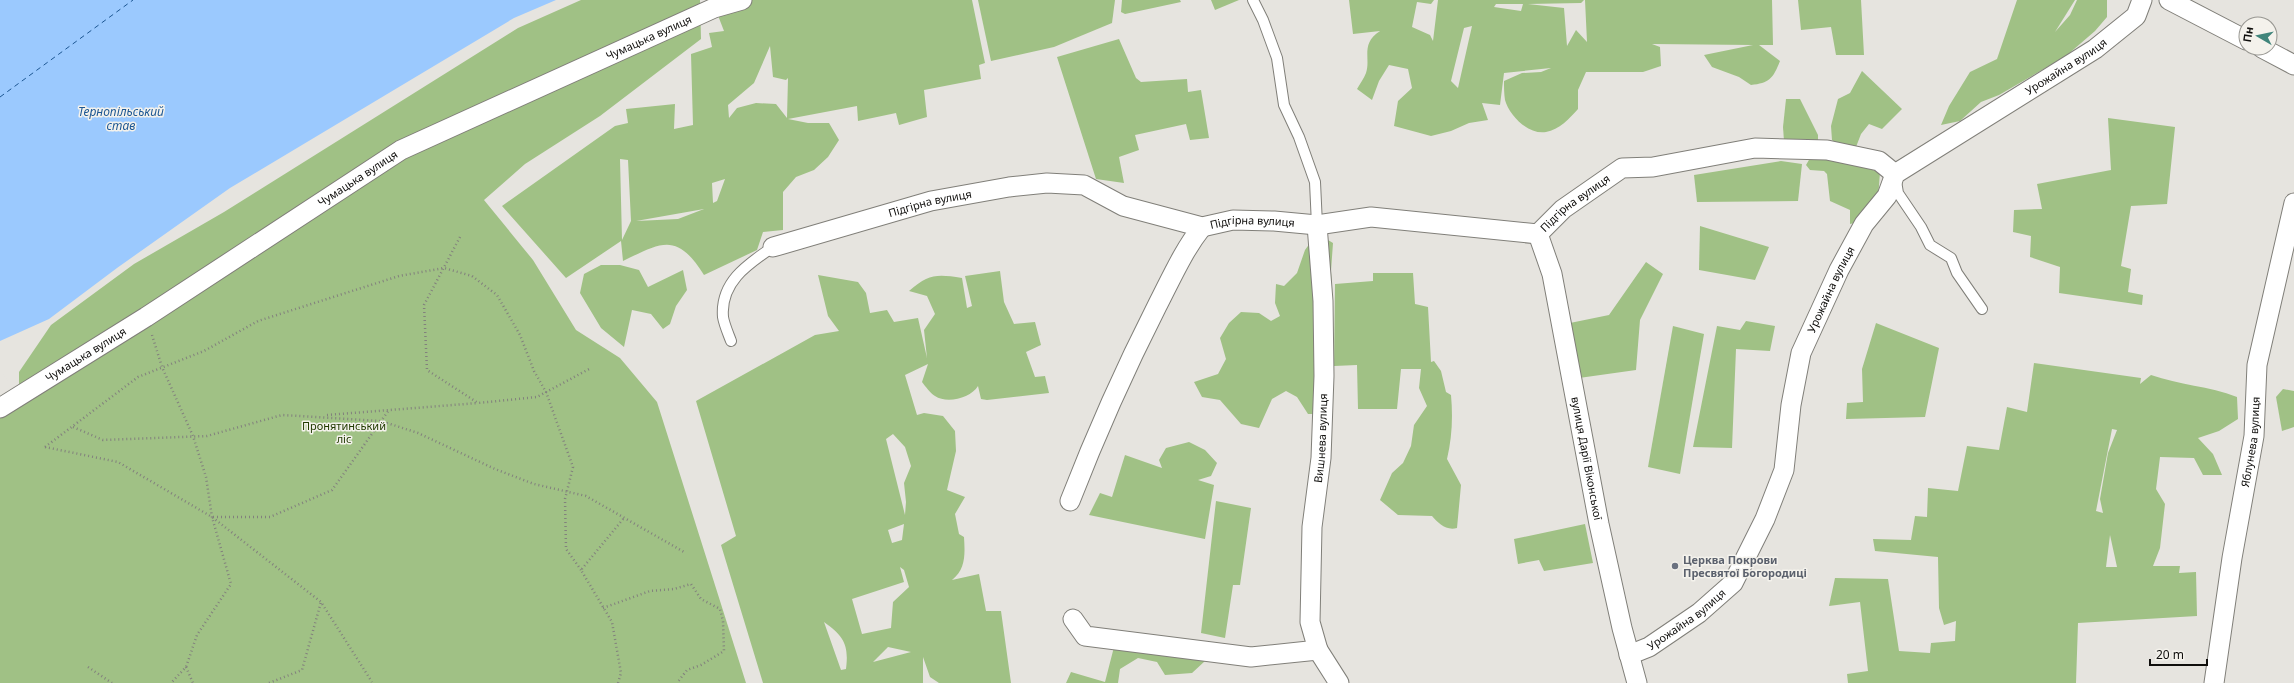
<svg xmlns="http://www.w3.org/2000/svg" width="2294" height="683" font-family="'Noto Sans',sans-serif">
<rect width="100%" height="100%" fill="#e6e4df"/>
<g fill="#a0c185" fill-rule="evenodd">
<path d="M581,0H700L701,39L600,116L525,164L484,200L533,260L576,330L620,358L657,402L746,683H0V396L5,398L19,392V372L51,325L134,264L224,212L518,28Z"/>
<path d="M712,0H972L985,63L979,65L981,79L924,90L927,117L899,125L896,113L858,121L857,106L788,119L808,123H829L839,140L828,157L814,170L796,177L783,192V230L763,232L757,250L704,275C677,232 662,242 623,261L621,241L566,278L502,206L615,126L628,123L626,109L675,104L674,129L693,125L691,54L712,47L709,33L724,31ZM770,46L773,77L786,80L788,78L787,118L776,104L756,103L737,108L729,118L728,105L754,83ZM620,159L628,160L631,221L622,240ZM725,179L717,201L713,203L712,183ZM704,209L678,219L636,221Z"/>
<path d="M978,0H1115L1112,23L1054,47L991,61Z"/>
<path d="M1122,0H1180L1181,2L1125,14L1121,12Z"/>
<path d="M1211,0H1239L1215,10Z"/>
<path d="M1349,0H1434L1431,4L1417,2L1412,27L1430,35L1433,41L1438,0H1584L1581,3L1528,4L1564,8L1567,46L1576,30L1587,42L1585,0H1772L1773,45H1759L1780,61C1773,79 1769,83 1751,85L1739,77L1712,67L1704,55L1753,45L1652,44L1660,47L1661,66L1643,72H1586L1578,90V109C1570,118 1559,130 1546,132C1528,135 1509,115 1505,100C1504,94 1504,87 1504,81L1522,73L1541,72L1551,68L1504,73L1500,105L1482,103L1488,120L1469,123L1451,131L1431,136L1394,126L1398,101L1412,88L1408,69L1389,65L1379,81L1372,100L1357,89C1360,84 1364,78 1366,73C1371,58 1360,44 1380,31L1353,34ZM1496,4H1523L1521,11L1494,7ZM1472,26L1458,88L1451,81L1464,28Z"/>
<path d="M1798,0H1861L1864,55H1836L1831,27L1801,30Z"/>
<path d="M2017,0H2075L2055,32L2070,15L2077,0H2107V17L2095,31L2066,56L1999,95L1981,102L1960,121L1941,125L1949,106L1970,72L1997,59Z"/>
<path d="M1119,39L1136,78L1141,82L1187,79L1188,92L1201,90L1209,138L1190,140L1186,124L1135,135L1139,150L1119,157L1124,183L1096,179L1057,57Z"/>
<path d="M1862,71L1902,109L1882,129L1869,124L1861,134L1856,147L1843,149L1832,140L1831,126L1838,99L1850,93Z"/>
<path d="M1786,99H1800L1818,135V149L1784,141L1783,127Z"/>
<path d="M2108,118L2175,127L2167,204L2131,206L2121,266L2131,269L2128,292L2143,295L2142,305L2059,293L2060,267L2030,257L2031,236L2013,232L2014,210L2042,209L2037,184L2111,170Z"/>
<path d="M1813,153L1880,172L1878,199L1863,221L1850,224V210L1830,201L1827,174L1824,171L1810,170L1806,165Z"/>
<path d="M1781,161L1802,164L1798,201L1697,202L1694,175Z"/>
<path d="M1700,226L1769,247L1755,280L1699,270Z"/>
<path d="M1323,237L1333,243L1331,271L1332,290L1329,294L1330,414H1308L1297,397L1286,391L1272,399L1259,428L1241,424L1220,400L1202,397L1194,382L1218,374L1226,359L1220,338L1229,323L1241,312L1259,313L1271,321L1280,316L1275,303L1276,284L1284,286L1297,273L1305,250L1313,239Z"/>
<path d="M1646,262L1663,274L1640,320L1636,370L1579,378L1570,323L1609,315Z"/>
<path d="M601,265H620L639,270L648,287L683,270L687,290L676,306L670,324L663,329L651,314L632,310L624,347L601,328L580,293L584,274Z"/>
<path d="M1000,271L1004,302L1014,324L1035,322L1041,345L1026,352L1035,377L1045,376L1049,393L987,400L981,399L978,386C971,398 947,404 935,396C930,393 926,387 922,382L928,364L905,375L917,415L924,413L943,416L955,431L956,451L947,490L965,497L955,514L959,534L964,537C965,554 966,569 952,580L979,574L986,611H1001L1011,683H939L930,677L923,657V683H763L721,545L736,536L696,401L815,335L839,331L828,316L818,275L858,282L866,293L870,313L887,310L894,322L918,318L927,358L924,330L935,314L927,296L909,291C929,274 936,274 962,278L967,308L972,306L965,276ZM893,434L905,447L911,466L904,483L906,502L905,515L886,439ZM904,524L902,540L892,543L888,530ZM900,567L904,570L909,587L893,602L891,628L862,634L852,599L904,582ZM824,622C844,636 849,645 846,669L841,670ZM888,647L911,652L873,662Z"/>
<path d="M1373,273H1413L1415,304L1428,307L1431,362L1434,361L1441,371L1446,392L1451,395C1453,417 1452,438 1447,459L1461,485L1457,528C1446,531 1438,523 1432,516L1398,515L1380,500L1392,473L1403,463L1411,446L1414,425L1427,406L1419,388L1421,369H1401L1397,409H1358L1357,365L1334,366L1335,284L1373,281Z"/>
<path d="M1746,321L1775,326L1770,351L1736,349L1732,448L1693,447L1717,326L1740,330Z"/>
<path d="M1876,323L1939,348L1925,417L1846,419L1847,403L1863,402L1862,369Z"/>
<path d="M1673,326L1704,334L1680,474L1648,467Z"/>
<path d="M2034,363L2141,378L2140,384L2151,375C2179,385 2209,386 2237,397L2238,419L2219,431L2198,438L2213,454L2222,475H2203L2194,458L2160,457L2156,489L2165,504L2160,548L2153,566H2180L2179,573L2196,572L2197,616L2078,623L2076,683H1848L1847,674L1868,671L1860,602L1829,606L1835,578L1888,579L1899,651L1930,653L1931,643L1955,641L1956,621L1944,625L1939,608L1938,557L1875,551L1873,539L1911,540L1915,516L1927,517L1928,488L1958,491L1967,446L1999,450L2007,407L2027,412ZM2112,429L2117,430L2108,453L2100,499L2103,513L2096,511ZM2110,535L2117,567H2106Z"/>
<path d="M2283,389L2294,391V427L2282,431L2276,397Z"/>
<path d="M1189,442L1205,450L1217,463L1211,476L1198,480L1214,485L1205,539L1089,515L1100,493L1112,497L1125,455L1162,468L1159,460L1166,448Z"/>
<path d="M1216,501L1251,508L1240,585H1233L1225,638L1201,633Z"/>
<path d="M1585,524L1593,563L1544,571L1539,560L1518,564L1514,539Z"/>
<path d="M1114,647L1185,651L1205,661L1192,673L1165,675L1157,662L1138,658L1120,669L1118,683H1066L1071,672L1105,682Z"/>
</g>
<path fill="#9bc9fe" d="M0,0H556L514,18L230,188L117,268L49,319L0,341Z"/>
<path fill="#e6e4df" d="M0,366L11,389L7,393L0,375Z"/>
<g fill="none" stroke-linecap="round" stroke-linejoin="round">
<path stroke="#1d5793" stroke-width="1" stroke-dasharray="5 4" stroke-linecap="butt" d="M0,97L133,0"/>
<g stroke="#807f79" stroke-width="12">
<g id="lane">
<path d="M1253,0L1263,20L1277,58L1284,105L1299,137L1315,182L1317,225"/>
<path d="M1896,181L1898,193L1921,227L1930,245L1951,258L1957,273L1982,309"/>
<path d="M731,341C728,333 724,324 723,317C720,282 748,264 773,247"/>
</g>
</g>
<g stroke="#807f79" stroke-width="21">
<g id="street">
<path d="M2169,0L2246,40"/>
<path d="M2262,48L2294,65"/>
<path id="s1" d="M1538,234L1552,274L1599,524L1622,628L1637,683"/>
<path id="s2" d="M773,247L931,201L1009,187L1047,183L1084,185L1123,206L1202,227L1233,220L1274,221L1317,225L1371,217L1538,234L1563,209L1622,168L1653,167L1755,148L1827,150L1879,161L1895,174"/>
<path id="s3" d="M0,408L146,317L401,150L714,8L742,0"/>
<path d="M1070,501C1096,434 1125,369 1157,306C1171,279 1183,251 1202,227"/>
<path id="s4" d="M1073,619L1085,636L1251,657L1318,650L1310,622L1312,527L1321,458L1324,376L1323,301L1317,225"/>
<path d="M1318,650L1339,683"/>
<path id="s5" d="M1629,655L1649,647L1699,613L1733,583L1765,519L1784,470L1791,405L1801,353L1839,270L1864,224L1887,196L1895,174L2095,49L2136,16L2142,0"/>
<path id="s6" d="M2214,683L2232,558L2254,436L2257,365L2294,203"/>
</g>
</g>
<g stroke="#82817d" stroke-width="2.5" stroke-dasharray="1 3" stroke-linecap="butt">
<path d="M460,237L424,305L427,370L478,403L537,397L591,368"/>
<path d="M152,335L162,367L193,436L206,477L212,517L231,584L197,635L186,667L171,683"/>
<path d="M327,415L478,403"/>
<path d="M73,427L103,440L207,436L282,415L381,421L418,433L495,469L534,484L586,496L684,552"/>
<path d="M45,447L138,377L204,351L258,321L399,276L444,268L472,276L497,295L520,335L534,371L546,392L573,467L565,499L566,549L581,570"/>
<path d="M45,447L118,462L212,517L321,602L372,682"/>
<path d="M213,517H270L332,490L389,410"/>
<path d="M603,608L650,591L674,589L691,584L701,599L720,609L723,621L724,651L701,665L687,670L677,683"/>
<path d="M88,667L112,683"/>
<path d="M186,667L193,683"/>
<path d="M269,683L302,670L321,602"/>
<path d="M618,683L621,673L612,622L581,570L624,518"/>
</g>
<use href="#lane" stroke="#fff" stroke-width="10"/>
<use href="#street" stroke="#fff" stroke-width="19"/>
</g>
<circle fill="#6b7280" stroke="#f4f2ec" stroke-width="1.5" cx="1675" cy="566" r="4"/>
<g text-anchor="middle" stroke-width="3" stroke-linejoin="round" paint-order="stroke">
<g font-size="11" fill="#0f0e0c" stroke="#f4f2ec">
<text dy="4" stroke="none"><textPath href="#s3" startOffset="749">Чумацька вулиця</textPath></text>
<text dy="4" stroke="none"><textPath href="#s5" startOffset="775">Урожайна вулиця</textPath></text>
<text dy="4" stroke="none"><textPath href="#s3" startOffset="425">Чумацька вулиця</textPath></text>
<text dy="4" stroke="none"><textPath href="#s2" startOffset="832">Підгірна вулиця</textPath></text>
<text dy="4" stroke="none"><textPath href="#s2" startOffset="163">Підгірна вулиця</textPath></text>
<text dy="4" stroke="none"><textPath href="#s2" startOffset="496">Підгірна вулиця</textPath></text>
<text dy="4" stroke="none"><textPath href="#s5" startOffset="440">Урожайна вулиця</textPath></text>
<text dy="4" stroke="none"><textPath href="#s3" startOffset="101">Чумацька вулиця</textPath></text>
<text dy="4" stroke="none"><textPath href="#s4" startOffset="469">Вишнева вулиця</textPath></text>
<text dy="4" stroke="none"><textPath href="#s6" startOffset="244">Яблунева вулиця</textPath></text>
<text dy="4" stroke="none"><textPath href="#s1" startOffset="230">вулиця Дарії Віконської</textPath></text>
<text dy="4" stroke="none"><textPath href="#s5" startOffset="68">Урожайна вулиця</textPath></text>
</g>
<g font-size="11" fill="#223b02" stroke="#f4f2ec">
<text x="344" y="430">Пронятинський<tspan x="344" dy="13">ліс</tspan></text>
</g>
<g font-size="11" font-weight="bold" fill="#5b616d" stroke="#f4f2ec" text-anchor="start">
<text x="1683" y="564">Церква Покрови<tspan x="1683" dy="13">Пресвятої Богородиці</tspan></text>
</g>
<g font-size="12" font-style="italic" fill="#1d5793" stroke="#f4f2ec">
<text x="121" y="116">Тернопільський<tspan x="121" dy="14">став</tspan></text>
</g>
</g>
<g transform="translate(2258 36) rotate(279)"><circle r="19" fill="#f4f2ec" stroke="#989792"/>
<path d="M0-3L7 15L0 10L-7 15Z" fill="#40857b"/>
<text y="-6" font-size="11" font-weight="bold" text-anchor="middle" fill="#0f0e0c">Пн</text>
</g>
<path d="M2150 659v6h57v-6" fill="none" stroke="#0f0e0c" stroke-width="2"/>
<text x="2156" y="659" font-size="12" fill="#0f0e0c" stroke="#f4f2ec" stroke-width="3" paint-order="stroke">20 m</text>
</svg>
